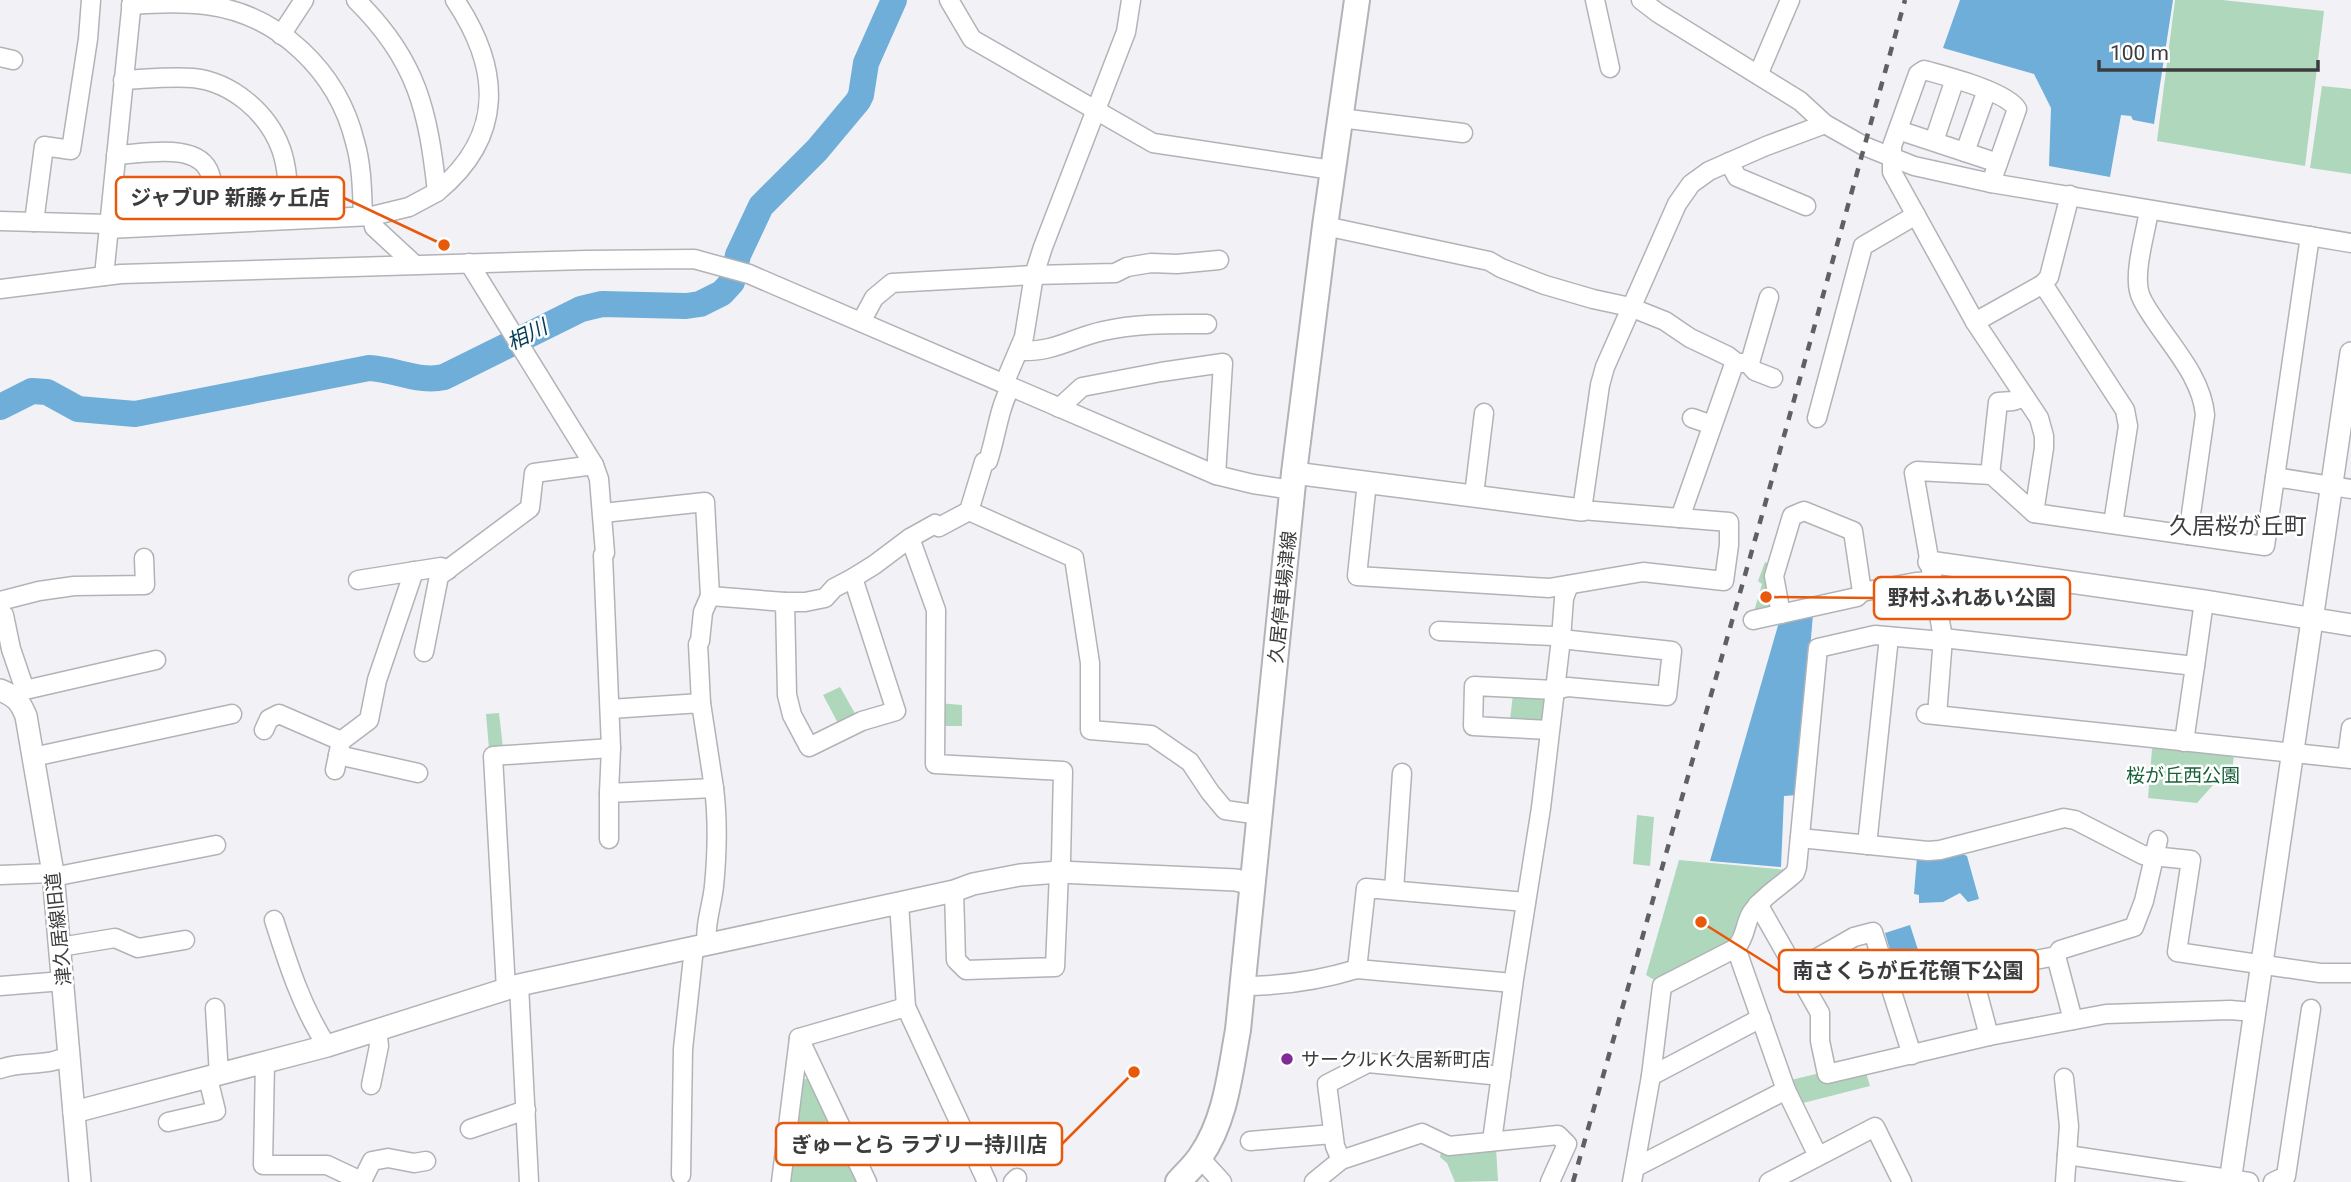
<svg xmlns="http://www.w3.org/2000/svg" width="2351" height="1182" font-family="Roboto,'Noto Sans JP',sans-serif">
<rect width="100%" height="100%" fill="#f2f2f6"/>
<g fill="#aed7bb">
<path d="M2175,0H2222L2324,11L2305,166L2157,141Z"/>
<path d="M2322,86L2351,89V174L2310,168Z"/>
<path d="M1765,562L1769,564L1776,611L1753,615L1762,584L1758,581Z"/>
<path d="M840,687L857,717L839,725L823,695Z"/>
<path d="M1513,694L1548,695L1544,721L1510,720Z"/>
<path d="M938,703L962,705V726H938Z"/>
<path d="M499,713L503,748L489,749L486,714Z"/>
<path d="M2156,746L2234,753L2232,776H2221L2197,803L2148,798L2152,749Z"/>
<path d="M1637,815L1654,817L1650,866L1633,864Z"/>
<path d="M1679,860L1787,870L1732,942L1656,981L1646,975Z"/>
<path d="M1820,1073H1866L1870,1086L1799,1104L1791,1080Z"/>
<path d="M802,1079H811L859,1182H788Z"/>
<path d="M1496,1148L1498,1181L1455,1182L1447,1163L1440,1157L1441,1152Z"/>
</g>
<g fill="#6eaed9">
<path d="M1960,0H2173L2154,124L2133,120L2131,116L2121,115L2110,177L2049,166L2051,108L2034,74L1943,48Z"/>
<path d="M1813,614L1798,795L1784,796L1781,867L1710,861L1779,622Z"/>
<path d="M1958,852L1967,856L1979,899L1968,902L1960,893L1943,902L1919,903V895L1914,894L1917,857Z"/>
<path d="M1910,925L1921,959L1895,967L1885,933Z"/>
</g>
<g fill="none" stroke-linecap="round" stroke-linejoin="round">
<path stroke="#6eaed9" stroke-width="26" d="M0,407L32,391L47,392L78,409L135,414L369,368C395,369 419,383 444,377L581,309L602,304L686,306L700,304L722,293L732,282L738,255L761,206L817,150L858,101L861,95L866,63L894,0"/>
<g stroke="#b2b3b7" stroke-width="21">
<g id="minor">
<path d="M949,0L972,39L1153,143L1332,170"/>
<path d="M1595,0L1610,68"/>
<path d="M1641,0L1658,13L1800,101L1825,124L1864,146L1914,166L1991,183L2351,243"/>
<path d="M131,5C156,3 181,2 206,5C279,14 338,72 355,142C362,166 362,191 363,216"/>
<path d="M281,35L304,0"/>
<path d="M0,57L13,60"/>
<path d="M1760,76L1761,68L1790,0"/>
<path d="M123,80C146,79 170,76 193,78C232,82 268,113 281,149C289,171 288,196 289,219"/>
<path d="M1340,118L1463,133"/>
<path d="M1898,130L1998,163"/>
<path d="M1934,141L1955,79"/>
<path d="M1965,152L1987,90"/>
<path d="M116,155C143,154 199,141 210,174C215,188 213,207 215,223"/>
<path d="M1729,162L1737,177L1806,206"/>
<path d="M1991,183L2017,109C2006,91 1945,76 1924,70L1918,74L1892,146V172L1975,322L2039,418L2044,436V448L2034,513L2265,546L2275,477L2351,489"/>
<path d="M437,192C505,136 501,69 455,0"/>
<path d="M2149,210C2146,232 2134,269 2139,291C2141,301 2149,311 2154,319C2174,349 2202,379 2205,415L2188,535"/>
<path d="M372,216L374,227L414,264"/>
<path d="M0,221L108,224"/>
<path d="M34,222L44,146L71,150L88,39L91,0"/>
<path d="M1325,226L1489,261L1501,268L1545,285L1593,299L1630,307L1665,321L1690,338L1728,356L1737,363H1748L1755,371L1773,378"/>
<path d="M108,229L372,216L409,207L437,192C428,110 417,60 356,0"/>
<path d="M469,263L594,465L599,479L605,553L603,555L611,748L609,793L714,788C718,820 717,855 714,886C712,906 704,926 707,945"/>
<path d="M104,276L132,0"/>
<path d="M2043,284L2049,277L2070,195"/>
<path d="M0,289L121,274L586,260L694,259L749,274L1216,475L1253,484L1293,490"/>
<path d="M861,322L874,298L892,283L1034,275L1115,273L1127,267L1151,263L1177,264L1219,260"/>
<path d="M1975,322L2043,284L2125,410L2128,426L2113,524"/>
<path d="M1019,351C1056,352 1071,338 1103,331C1138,323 1172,324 1207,324"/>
<path d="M1748,363L1751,359L1769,297"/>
<path d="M1004,384L1024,337L1034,275L1043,247L1126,32L1131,0"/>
<path d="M1059,408L1082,387L1161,372L1223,363L1216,475"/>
<path d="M1692,418L1712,425"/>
<path d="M1817,418L1863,246L1916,215"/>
<path d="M1990,475L1998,402L2013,401L2025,397"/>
<path d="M2275,477L2310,236"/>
<path d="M1367,482L1357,576L1549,588L1643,572L1724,581L1729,545V522L1582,510L1600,385L1605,367L1677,204L1691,184L1709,171L1766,146L1825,124"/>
<path d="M1474,495L1484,413"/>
<path d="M969,511L1074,558L1090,663V730L1151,735L1190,762L1210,792L1225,810L1260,815"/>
<path d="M603,513L705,502L710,596L785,602L787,695L792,715L809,747L862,721L896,711L853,578L874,565L910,538L936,610L935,764L1063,771L1061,860L1059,872L1055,967L966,970L956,960L954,891"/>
<path d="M1680,518L1733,367L1737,363"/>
<path d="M910,538L935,524L939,527L969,511L984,462L988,461C996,438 999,406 1011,387"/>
<path d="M358,580L441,567L448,570"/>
<path d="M0,601L39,591L74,586L145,585L144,558"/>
<path d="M785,602H805L825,598L834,588L853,578"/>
<path d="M1781,614L1774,576L1792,516L1804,511L1853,531L1862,592L1916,582L1933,581"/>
<path d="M4,615L11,649L25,690"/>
<path d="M1753,620L1857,597L1862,592"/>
<path d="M1439,631L1554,636L1561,639L1672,651L1667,696L1568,687L1555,690L1474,686L1473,726L1550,730"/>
<path d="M1943,638L2195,666L2184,742"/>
<path d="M424,652L439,576L530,508L534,473L594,465"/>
<path d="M2195,666L2204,601"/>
<path d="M13,695L25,690L156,660"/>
<path d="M701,703L698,644L700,641L703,612L710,596"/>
<path d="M610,709L701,703L714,788"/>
<path d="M1926,714L2351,759"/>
<path d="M1937,715L1943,638L1914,473L1917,471L1992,475L2034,513"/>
<path d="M264,730L269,719L279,714L341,741"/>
<path d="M338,755L418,773"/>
<path d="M33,757L232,714"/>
<path d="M2347,758L2351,728"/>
<path d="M335,770L341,741L369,720L377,680L414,571"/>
<path d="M609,793V839"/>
<path d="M1800,838L1928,851L1940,850L2064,818L2075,820L2143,855L2191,860L2177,952L2320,973H2351"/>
<path d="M1867,845L1889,637"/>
<path d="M0,875L53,873"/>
<path d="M53,877L216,845"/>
<path d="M1394,890L1402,773"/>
<path d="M899,903L906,1007L987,1182"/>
<path d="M1758,904L1820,1013V1041L1827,1074L1989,1036L2106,1014L2230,1010L2254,1012"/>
<path d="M274,920C288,964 302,1008 327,1046"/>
<path d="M60,947L115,938L138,948L185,940"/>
<path d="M1736,948L1786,1090L1818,1156"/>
<path d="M2056,956L2073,1020"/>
<path d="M1357,969L1366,888L1526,902"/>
<path d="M1796,970L1854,937L1873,932L1912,1055"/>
<path d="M1972,972L1989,1036"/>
<path d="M1930,976L1956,970L1972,972L2056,956L2060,950L2134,927L2144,901L2158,840"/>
<path d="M519,985L529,1182"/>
<path d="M0,986L63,981"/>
<path d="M1243,986C1281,986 1321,980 1357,969L1513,983"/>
<path d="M506,989L493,756L611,748"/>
<path d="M215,1008L219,1075"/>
<path d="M799,1038L867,1182"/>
<path d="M265,1062L263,1165H327L363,1182"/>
<path d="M0,1069C23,1060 49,1068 70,1054"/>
<path d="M1651,1076L1761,1018"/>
<path d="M2064,1078L2069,1126L2065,1182"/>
<path d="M371,1085L379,1046L377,1029"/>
<path d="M168,1122L216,1111L208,1078"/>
<path d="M470,1129L526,1110"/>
<path d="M1250,1141L1333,1134"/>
<path d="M1492,1141L1514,979L1541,808L1561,639L1564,598L1569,585"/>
<path d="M2067,1155L2249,1182"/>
<path d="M1200,1158L1222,1182"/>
<path d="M1341,1160L1335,1146L1327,1084L1368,1063L1501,1076"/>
<path d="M1636,1167L1786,1090"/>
<path d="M681,1175L683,1049L694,948"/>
<path d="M362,1181L372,1161L388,1158L414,1163L426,1161"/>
<path d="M781,1182L799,1038L906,1007"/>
<path d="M1013,1182L1017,1178"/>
<path d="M1314,1182L1341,1160L1422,1133L1449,1146L1558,1135L1567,1144L1550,1182"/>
<path d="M1632,1182L1651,1076L1662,986L1736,948C1747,935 1744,924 1752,912C1763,896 1781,886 1795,873L1797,867L1818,648L1875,635L1942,641"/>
<path d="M1769,1182L1875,1127L1902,1182"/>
<path d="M2273,1182L2286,1176L2311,1009"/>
</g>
</g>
<g stroke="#b2b3b7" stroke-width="24">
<g id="tertiary">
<path d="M1294,473L1582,510"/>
<path d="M1929,562L2204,601L2351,625"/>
<path d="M0,690C15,696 20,701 26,716L53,873L80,1182"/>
<path d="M74,1112L327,1046L519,985L899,903L954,891L973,884L1020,875L1059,872L1236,880L1252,884"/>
<path d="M2230,1182L2351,353"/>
</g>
</g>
<g stroke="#b2b3b7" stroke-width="28">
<path id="secondary" d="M1178,1182C1185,1174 1194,1166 1200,1157C1226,1120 1230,1073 1238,1030L1294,473L1325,226L1357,0"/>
</g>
<use href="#minor" stroke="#fff" stroke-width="18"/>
<use href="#tertiary" stroke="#fff" stroke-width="21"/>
<use href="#secondary" stroke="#fff" stroke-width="24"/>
<path stroke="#606062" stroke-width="4.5" stroke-dasharray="9 9" stroke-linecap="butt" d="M1573,1182L1764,508L1905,0"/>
</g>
<circle fill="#812b99" stroke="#fff" stroke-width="2.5" cx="1287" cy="1059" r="7"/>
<g text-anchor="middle" stroke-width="5" stroke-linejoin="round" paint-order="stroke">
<g font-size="19" fill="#3c3c3e" stroke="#fff">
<text transform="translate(1282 597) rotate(-84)" y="7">久居停車場津線</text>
<text transform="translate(58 929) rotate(-96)" y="7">津久居線旧道</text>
</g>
<g font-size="19" fill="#18623b" stroke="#fff">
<text x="2183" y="782">桜が丘西公園</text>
</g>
<g font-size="19" fill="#3c3c3e" stroke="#fff" text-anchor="start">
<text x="1301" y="1066">サークルＫ久居新町店</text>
</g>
<g font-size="21" font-style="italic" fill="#043b57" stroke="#fff">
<text transform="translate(527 335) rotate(-26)" y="7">相川</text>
</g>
<g font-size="23" fill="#3e3e41" stroke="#fff">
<text x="2238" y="534">久居桜が丘町</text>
</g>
</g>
<path fill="none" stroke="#e8590c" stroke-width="2.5" d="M444 245L344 198M1766 597L1874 598M1701 922L1779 971M1134 1072L1062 1144"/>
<g fill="#e8590c" stroke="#fff" stroke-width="2.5">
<circle cx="444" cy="245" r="7"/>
<circle cx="1766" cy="597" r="7"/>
<circle cx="1701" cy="922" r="7"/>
<circle cx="1134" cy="1072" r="7"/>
</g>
<g fill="#fff" stroke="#e8590c" stroke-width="2.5">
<rect x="116" y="177" width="228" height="42" rx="7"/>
<rect x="1874" y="577" width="196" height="42" rx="7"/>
<rect x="1779" y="950" width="259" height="42" rx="7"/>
<rect x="776" y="1123" width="286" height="42" rx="7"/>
</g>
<g font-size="21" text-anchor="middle" font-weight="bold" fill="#3c3c3e">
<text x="230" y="205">ジャブUP 新藤ヶ丘店</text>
<text x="1972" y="605">野村ふれあい公園</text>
<text x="1908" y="978">南さくらが丘花領下公園</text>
<text x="919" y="1152">ぎゅーとら ラブリー持川店</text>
</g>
<path d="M2099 60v10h219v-10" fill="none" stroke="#3c3c3e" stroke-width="3.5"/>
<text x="2110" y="60" font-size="21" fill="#3c3c3e" stroke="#ffffff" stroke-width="5" paint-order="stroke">100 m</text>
</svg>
